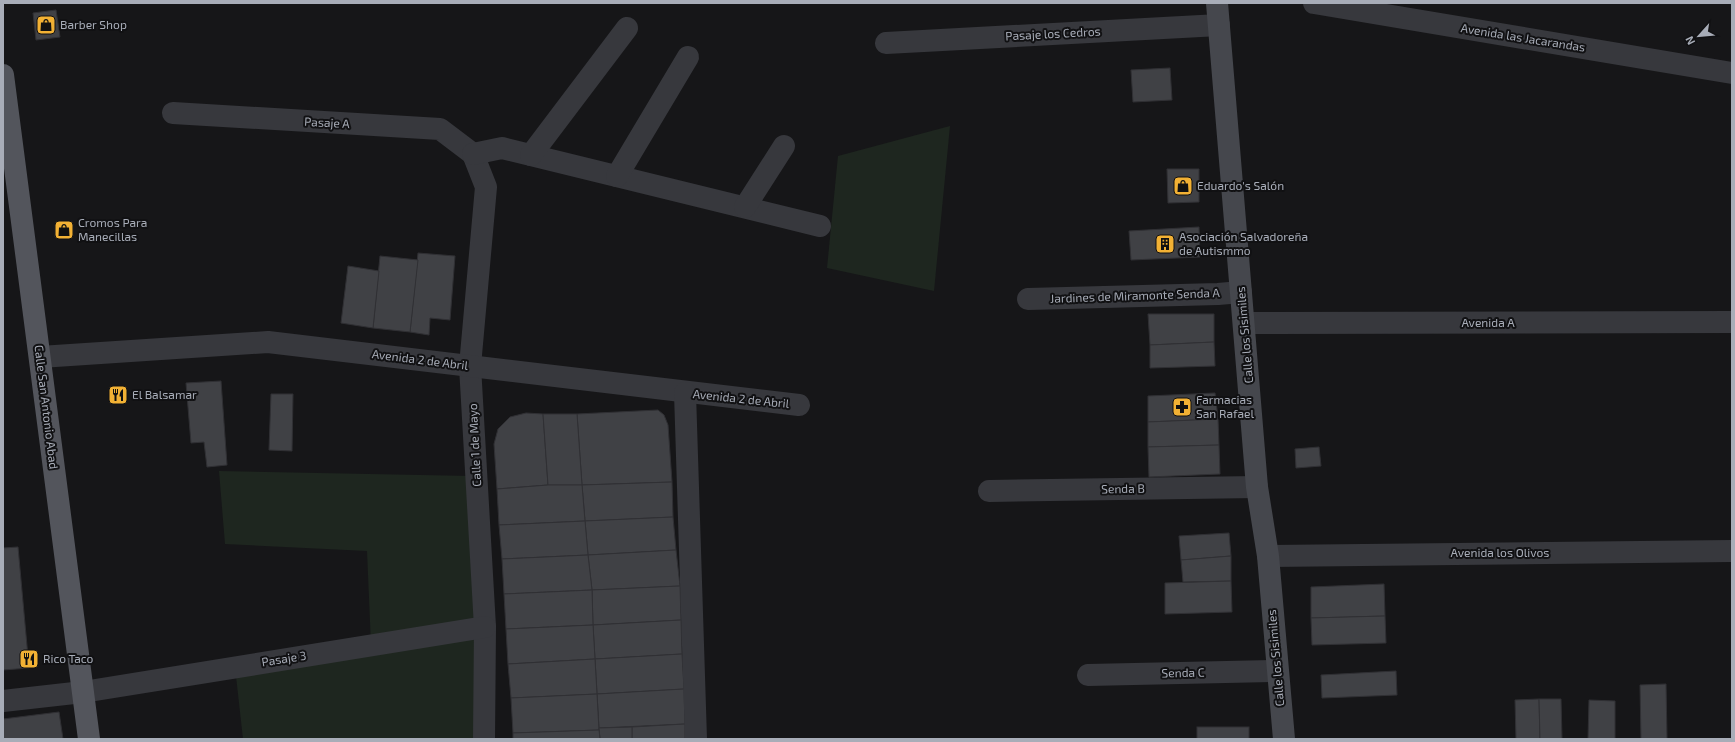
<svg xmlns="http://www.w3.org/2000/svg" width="1735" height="742" font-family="'Exo 2',sans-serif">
<rect width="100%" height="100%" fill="#161618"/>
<g fill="#1e261f">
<path d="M950,126L934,291L827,268L838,156Z"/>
<path d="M219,471L472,476L482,739H243L235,667L371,645L367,551L225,544Z"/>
</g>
<g fill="#404145" stroke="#303034">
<path d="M56,10L60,37L36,40L33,13Z"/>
<path d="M1170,68L1172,100L1133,102L1131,70Z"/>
<path d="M1167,169H1199V202L1168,203Z"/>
<path d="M73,224V236L55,237V225Z"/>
<path d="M1199,227L1200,257L1131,260L1129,231Z"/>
<path d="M418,253L455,256L450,320L430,318L429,335L410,332Z"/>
<path d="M380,256L418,260L410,332L373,328Z"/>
<path d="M348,266L379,271L373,328L341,323Z"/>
<path d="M1148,314H1214V342L1150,345Z"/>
<path d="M1214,342L1215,366L1150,368V345Z"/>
<path d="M221,381L227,465L207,467L204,442L191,443L186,383Z"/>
<path d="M1215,393L1218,419L1148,422V396Z"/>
<path d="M271,394H293L292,451L269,450Z"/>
<path d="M658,410L664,415L668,425L672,482L582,485L577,414Z"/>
<path d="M526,413L543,414L548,485L497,489L494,444L498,429L510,417Z"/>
<path d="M543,414H577L582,485H548Z"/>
<path d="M1218,419L1219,445L1148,447V422Z"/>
<path d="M1219,445L1220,474L1149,477L1148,447Z"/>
<path d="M1319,447L1321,466L1296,468L1295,449Z"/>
<path d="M672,482L673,517L585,521L582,485Z"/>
<path d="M548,485H582L585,521L499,525L497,489Z"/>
<path d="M673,517L676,550L588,555L585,521Z"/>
<path d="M585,521L588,555L502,559L499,525Z"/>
<path d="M1229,533L1231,556L1181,560L1179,536Z"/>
<path d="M18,547L29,668L3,670V548Z"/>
<path d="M676,550L680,586L592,590L588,555Z"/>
<path d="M588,555L592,590L504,594L502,559Z"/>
<path d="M1231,556V581L1183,582L1181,560Z"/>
<path d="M1231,581L1232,612L1165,614V583Z"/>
<path d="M1384,584L1385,616L1311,618V587Z"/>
<path d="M680,586L681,620L593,625L592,590Z"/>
<path d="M592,590L593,625L506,629L504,594Z"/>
<path d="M1385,616L1386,643L1312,645L1311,618Z"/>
<path d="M681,620L682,654L595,659L593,625Z"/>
<path d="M593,625L595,659L508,664L506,629Z"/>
<path d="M682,654L684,689L597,694L595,659Z"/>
<path d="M595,659L597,694L511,698L508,664Z"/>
<path d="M1396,671L1397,695L1322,698L1321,675Z"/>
<path d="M1666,684L1667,739H1641L1640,685Z"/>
<path d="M684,689L685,724L599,728L597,694Z"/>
<path d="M597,694L599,730L513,733L511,698Z"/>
<path d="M1539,699L1540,739H1516L1515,700Z"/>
<path d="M1539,699H1561L1562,739H1540Z"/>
<path d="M1589,700L1615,701V739H1588Z"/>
<path d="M59,712L63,739H3V719Z"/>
<path d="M685,724V739H632V727Z"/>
<path d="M632,727V739H600L599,728Z"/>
<rect x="1197" y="727" width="52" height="12"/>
<path d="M599,730L600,739H513V733Z"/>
</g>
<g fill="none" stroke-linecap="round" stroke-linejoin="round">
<g stroke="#37383d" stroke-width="22">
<path d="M1314,3L1732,73"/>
<path d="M886,43L1219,25"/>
<path d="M173,113L440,129L473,154"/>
<path d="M473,154L486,187L470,366L485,627L484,739"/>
<path d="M473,154L502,148L820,226"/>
<path d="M531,155L627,28"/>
<path d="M617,176L688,57"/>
<path d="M745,207L784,146"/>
<path d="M1028,299L1218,294L1241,292"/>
<path d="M1244,323L1732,322"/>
<path d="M40,357L268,342L799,405"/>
<path d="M685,393L696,739"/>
<path d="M989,491L1257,487"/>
<path d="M1268,556L1732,551"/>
<path d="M1088,675L1277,671"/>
<path d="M3,701L83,692L485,627"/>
</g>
<path stroke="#45474d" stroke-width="22" d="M1217,3L1257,487L1268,556L1284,739"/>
<path stroke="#53555c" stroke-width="22" d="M3,75L89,739"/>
</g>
<defs>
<g id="shop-square" transform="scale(1)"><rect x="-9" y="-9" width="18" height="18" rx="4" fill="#f2b134" stroke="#111113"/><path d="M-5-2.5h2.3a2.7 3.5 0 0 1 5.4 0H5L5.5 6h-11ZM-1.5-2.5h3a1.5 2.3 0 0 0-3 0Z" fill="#111"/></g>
<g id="building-square" transform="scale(1)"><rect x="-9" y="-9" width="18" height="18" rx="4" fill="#f2b134" stroke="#111113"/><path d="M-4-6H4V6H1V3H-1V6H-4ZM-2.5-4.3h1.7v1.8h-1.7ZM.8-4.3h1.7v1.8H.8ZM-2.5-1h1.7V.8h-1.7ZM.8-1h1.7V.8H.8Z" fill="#111"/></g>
<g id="restaurant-square" transform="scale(1)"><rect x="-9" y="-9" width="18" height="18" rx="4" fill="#f2b134" stroke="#111113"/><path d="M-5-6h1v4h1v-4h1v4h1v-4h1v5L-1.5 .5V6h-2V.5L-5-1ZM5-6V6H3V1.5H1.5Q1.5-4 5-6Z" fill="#111"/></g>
<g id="pharmacy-square" transform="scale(1)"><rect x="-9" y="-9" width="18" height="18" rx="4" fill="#f2b134" stroke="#111113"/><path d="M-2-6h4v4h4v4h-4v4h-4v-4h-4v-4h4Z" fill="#111"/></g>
</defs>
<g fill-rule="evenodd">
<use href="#shop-square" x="46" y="25"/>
<use href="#shop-square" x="1183" y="186"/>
<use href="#shop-square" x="64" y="230"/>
<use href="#building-square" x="1165" y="244"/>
<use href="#restaurant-square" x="118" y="395"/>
<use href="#pharmacy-square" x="1182" y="407"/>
<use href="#restaurant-square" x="29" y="659"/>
</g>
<g text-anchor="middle" stroke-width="4" stroke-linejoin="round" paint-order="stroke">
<g font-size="12" fill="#a8adb8" stroke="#111113" text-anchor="start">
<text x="60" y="29">Barber Shop</text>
<text x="1197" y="190">Eduardo's Salón</text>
<text x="78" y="227">Cromos Para<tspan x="78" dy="14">Manecillas</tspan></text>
<text x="1179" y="241">Asociación Salvadoreña<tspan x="1179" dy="14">de Autismmo</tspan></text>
<text x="132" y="399">El Balsamar</text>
<text x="1196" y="404">Farmacias<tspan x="1196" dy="14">San Rafael</tspan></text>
<text x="43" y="663">Rico Taco</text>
</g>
<g font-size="12" fill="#a8adb8" stroke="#111113">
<text transform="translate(1053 34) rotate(-3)" y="4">Pasaje los Cedros</text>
<text transform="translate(1523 38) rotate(9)" y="4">Avenida las Jacarandas</text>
<text transform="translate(327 123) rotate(3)" y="4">Pasaje A</text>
<text transform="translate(1135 296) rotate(-2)" y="4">Jardines de Miramonte Senda A</text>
<text x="1488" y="327">Avenida A</text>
<text transform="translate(1245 335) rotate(-95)" y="4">Calle los Sisimiles</text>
<text transform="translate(420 360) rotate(7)" y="4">Avenida 2 de Abril</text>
<text transform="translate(741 399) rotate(6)" y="4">Avenida 2 de Abril</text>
<text transform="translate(46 407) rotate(83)" y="4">Calle San Antonio Abad</text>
<text transform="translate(475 445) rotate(-93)" y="4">Calle 1 de Mayo</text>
<text transform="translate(1123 489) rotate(-1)" y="4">Senda B</text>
<text x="1500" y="557">Avenida los Olivos</text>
<text transform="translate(1276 658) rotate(-95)" y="4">Calle los Sisimiles</text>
<text transform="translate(284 659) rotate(-9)" y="4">Pasaje 3</text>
<text transform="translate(1183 673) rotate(-1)" y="4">Senda C</text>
</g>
</g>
<rect width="1735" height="742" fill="none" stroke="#a8adb8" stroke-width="8"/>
<g transform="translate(1699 36) rotate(243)" stroke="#111113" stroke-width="3" paint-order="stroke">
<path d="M0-3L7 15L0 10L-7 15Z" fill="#a8adb8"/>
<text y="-6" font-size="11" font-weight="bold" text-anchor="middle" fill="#a8adb8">N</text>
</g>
</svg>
